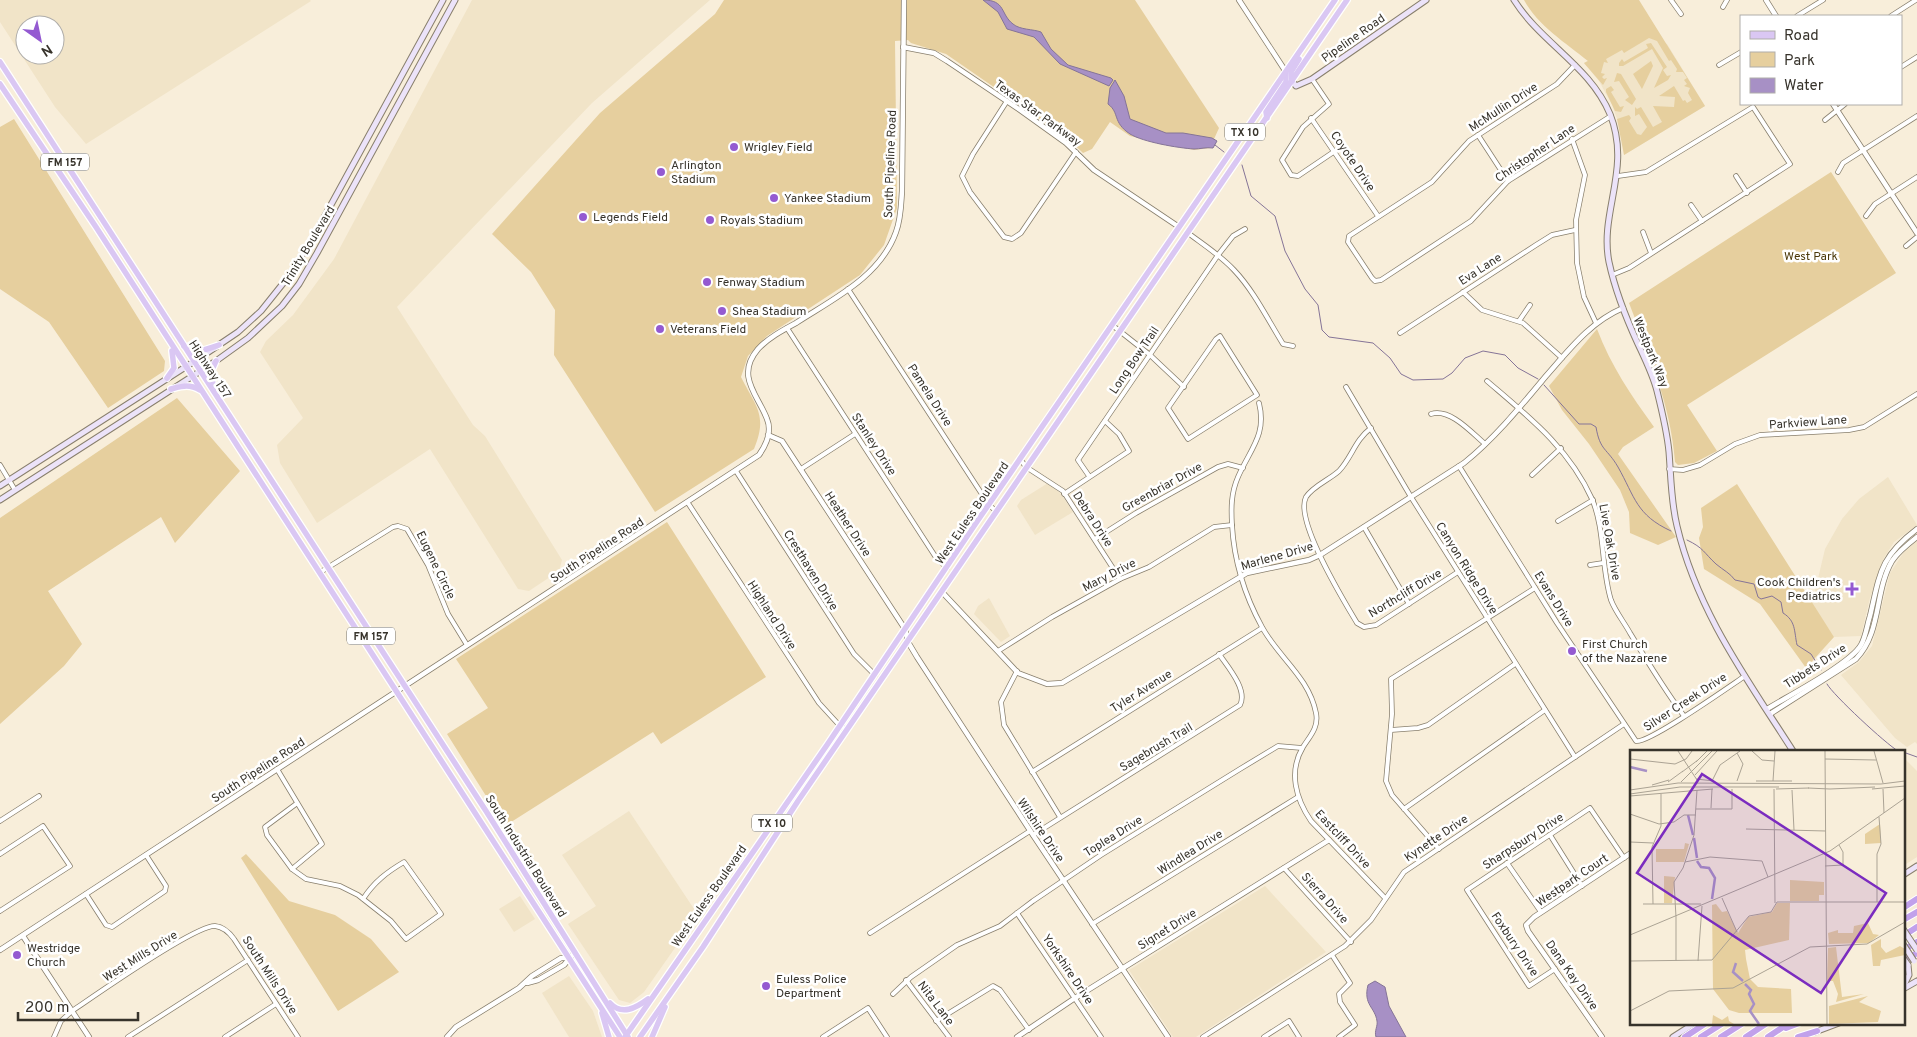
<svg xmlns="http://www.w3.org/2000/svg" width="1917" height="1037" font-family="Overpass,sans-serif">
<rect width="100%" height="100%" fill="#f8eeda"/>
<g fill="#f1e4c8" fill-rule="evenodd">
<path d="M0,0H310L311,1L86,144L55,107L0,22ZM25,25H55V55H25Z"/>
<path d="M472,0H710L592,103L397,307L473,425L485,436L562,560L559,571L529,591L518,589L430,449L317,523L280,463L277,445L303,418L260,352L266,341L293,315L334,259Z"/>
<path d="M1652,37L1667,44L1705,106L1624,155L1621,130L1612,105L1599,81L1584,63L1626,38Z"/>
<path d="M1888,477L1917,525L1894,542L1884,558L1870,598L1861,636L1834,637L1812,604L1825,549L1842,519L1859,499Z"/>
<path d="M1048,483L1061,494L1073,512L1035,535L1017,506L1021,500Z"/>
<path d="M1917,541V744L1915,742L1907,747L1895,738L1841,675L1859,662L1872,646L1890,573L1904,552Z"/>
<path d="M989,598L1010,636L1001,642L974,614L978,606Z"/>
<path d="M1906,760L1917,771V857L1903,866V762Z"/>
<path d="M629,811L698,915L644,992L630,1003L619,1000L568,924L596,906L562,855Z"/>
<path d="M1265,886L1326,952L1196,1037H1173L1129,970Z"/>
<path d="M520,896L535,919L514,932L499,909Z"/>
<path d="M569,976L593,1011L602,1037H569L542,993Z"/>
</g>
<g fill="#e6cf9e">
<path d="M724,0H1135L1219,128L1210,148L1194,150L1130,136L1110,122L1092,149L1083,153L1066,137L946,54L911,43L908,40L895,41L897,208L884,245L860,275L767,336L748,356L741,377C756,407 768,415 754,449L655,512L554,355L555,310L531,272L492,234L600,113L715,14Z"/>
<path d="M1524,0H1639L1705,106L1624,155L1617,119L1629,115L1631,118L1629,121L1637,134L1641,135L1647,127L1639,114L1635,116V107L1637,109L1641,107L1653,127L1662,122L1653,106L1674,107L1675,97L1659,96L1674,86L1683,101L1685,100L1687,103L1692,100L1688,93L1690,88L1684,86L1687,84L1684,80L1687,78L1683,72H1676L1677,69L1671,60L1669,61L1657,41L1649,38L1624,53L1622,50L1606,59L1608,63L1604,62L1601,73L1605,74L1602,77L1604,79L1607,78L1603,85L1584,63L1588,61C1566,43 1538,26 1524,0Z"/>
<path d="M1651,43L1667,67L1663,70L1667,76L1671,75L1668,80L1654,88L1663,68L1652,49L1623,66H1619V63L1622,59L1624,62L1648,48L1646,44Z"/>
<path d="M1651,61L1653,66L1642,89L1633,74Z"/>
<path d="M1617,73L1621,74L1636,99L1632,105L1625,100L1629,97L1619,81L1614,82Z"/>
<path d="M1611,86L1614,90L1611,92L1620,107L1624,106L1621,112L1615,111L1606,92V89Z"/>
<path d="M14,119L165,361L164,371L108,408L49,322L0,289V127Z"/>
<path d="M1831,172L1896,273L1687,405L1717,451L1694,463L1678,465L1675,462C1671,406 1649,355 1629,303Z"/>
<path d="M1597,329C1611,366 1631,395 1654,427L1623,447L1618,454L1676,537L1658,545L1630,533L1629,512L1620,490L1589,444L1562,410L1549,386Z"/>
<path d="M177,398L240,471L175,543L161,517L48,591L82,644L64,666L0,724V518Z"/>
<path d="M1737,484L1834,637L1806,668L1760,604L1704,569L1699,538L1703,527L1701,508Z"/>
<path d="M667,522L766,677L661,744L653,732L505,826L447,734L488,708L456,659Z"/>
<path d="M246,854L289,901L335,915L371,939L399,972L338,1011L241,858Z"/>
</g>
<g fill="#a790c5" stroke="#857497">
<path d="M983,0C1006,0 1000,14 1013,24C1020,30 1033,29 1041,32L1051,49L1068,65L1111,78L1113,80L1109,86L1060,64L1034,37L1007,29L998,12Z"/>
<path d="M1115,80L1124,96L1130,119L1166,133H1183L1212,138L1217,141L1213,148C1206,147 1200,149 1194,149C1178,148 1143,142 1130,134C1112,122 1120,113 1108,104L1110,88Z"/>
<path d="M1375,981L1385,987L1389,1006L1406,1037H1376C1374,1031 1378,1026 1377,1021C1375,1007 1363,1005 1368,985Z"/>
</g>
<g fill="none" stroke-linecap="round" stroke-linejoin="round">
<g stroke="#857497" stroke-width="1">
<path d="M1215,145L1224,152"/>
<path d="M1242,165L1251,196L1275,216L1285,251L1305,289L1318,305L1322,330L1329,337L1373,343L1390,358L1401,374L1413,380L1443,379L1452,373L1465,358L1483,351L1505,355L1518,368L1538,379"/>
<path d="M1544,385L1579,424H1591L1596,427C1600,451 1607,448 1618,467C1635,497 1636,515 1671,531"/>
<path d="M1687,540C1704,548 1704,553 1716,564C1723,570 1730,573 1735,580L1754,584L1758,597L1761,599L1772,596L1781,602L1783,613C1796,621 1794,631 1797,645L1811,654L1821,670"/>
<path d="M1827,684C1833,695 1886,744 1898,751"/>
<path d="M1903,752L1917,757"/>
</g>
<g stroke="#887f6d" stroke-width="5.5">
<g id="minor">
<path d="M1671,0L1681,14"/>
<path d="M1723,7L1727,0"/>
<path d="M1797,16L1823,0"/>
<path d="M1891,16L1916,0"/>
<path d="M1575,65L1557,84L1469,141L1432,182L1349,236L1348,242L1372,278L1375,281L1381,280L1471,221L1508,181L1611,116"/>
<path d="M1719,65L1741,52"/>
<path d="M1901,67L1917,57"/>
<path d="M1312,79L1329,104L1303,127L1282,160L1291,175L1298,176L1335,151"/>
<path d="M1007,101L973,154L962,176L970,192L1004,237L1012,239L1021,233L1076,152"/>
<path d="M1311,118L1378,216"/>
<path d="M1825,120L1845,104"/>
<path d="M1478,135L1508,181"/>
<path d="M1572,139L1585,175L1576,220L1577,263L1584,297L1596,323"/>
<path d="M1838,172L1843,163L1917,116"/>
<path d="M1736,176L1747,193"/>
<path d="M1691,205L1702,221"/>
<path d="M1866,216L1875,204L1917,177"/>
<path d="M1643,232L1651,253"/>
<path d="M1188,233C1204,245 1220,255 1234,270C1254,291 1268,320 1283,344L1293,346"/>
<path d="M1906,246L1917,237"/>
<path d="M1612,275L1629,268L1790,164L1753,107L1646,172L1618,176"/>
<path d="M848,289L989,505L996,511"/>
<path d="M1463,292L1482,310L1523,323L1562,358"/>
<path d="M1519,321L1530,305"/>
<path d="M1112,325L1150,355L1184,387"/>
<path d="M787,328L935,556L947,568"/>
<path d="M1400,333L1536,245L1552,235L1575,230"/>
<path d="M1220,336L1257,395L1188,439L1168,408L1216,339Z"/>
<path d="M1487,381C1529,417 1569,448 1592,499C1605,529 1601,568 1611,600C1615,611 1624,622 1630,633C1647,661 1664,689 1684,716"/>
<path d="M1346,387L1411,497L1575,757"/>
<path d="M1259,403C1267,435 1250,449 1238,477C1231,493 1231,508 1232,525C1234,560 1245,596 1262,627C1278,657 1309,677 1316,713C1319,727 1310,736 1303,747C1288,772 1296,799 1311,821L1385,898"/>
<path d="M1431,414C1450,408 1471,432 1485,444"/>
<path d="M1371,428C1355,440 1352,457 1339,471C1329,480 1313,486 1306,497C1294,520 1344,601 1357,623L1364,627L1376,625L1458,572"/>
<path d="M1020,459L1026,467L1063,491L1120,579"/>
<path d="M0,465L15,490"/>
<path d="M1459,466L1557,623L1636,741C1648,744 1730,686 1745,676"/>
<path d="M801,469L855,434"/>
<path d="M1669,469L1683,470L1700,465L1735,444L1760,435L1849,430L1864,427L1917,394"/>
<path d="M736,471L854,654L875,675"/>
<path d="M1532,475L1561,448"/>
<path d="M1089,476L1078,460L1218,255L1233,236L1245,229"/>
<path d="M1064,494L1129,451L1119,434L1105,421"/>
<path d="M688,503L819,703L840,726L847,730"/>
<path d="M1558,521L1593,500"/>
<path d="M1364,527L1409,604"/>
<path d="M1095,539L1136,513L1218,467L1228,464L1243,468"/>
<path d="M1590,565L1603,563"/>
<path d="M319,573L393,527L398,526L407,529L428,565L448,614L467,645"/>
<path d="M998,651L1052,617L1120,579L1149,567L1214,527L1232,525"/>
<path d="M1017,671L1001,702L1004,725L1060,817"/>
<path d="M1391,730L1418,728L1428,725L1515,664"/>
<path d="M277,769L322,844L292,869"/>
<path d="M1032,772L1262,628"/>
<path d="M296,804L265,827L267,835L292,869L306,879L340,886L358,895L391,921L406,939L441,914L404,862C387,872 374,882 363,899"/>
<path d="M1404,809L1545,710"/>
<path d="M0,821L39,796"/>
<path d="M1033,835L1240,705C1248,690 1228,667 1219,654"/>
<path d="M1550,835L1582,886"/>
<path d="M1439,849L1392,795L1386,781L1392,714L1391,679L1535,588"/>
<path d="M0,854L43,826L70,866L0,911"/>
<path d="M1507,863L1541,912"/>
<path d="M1284,868L1351,942"/>
<path d="M86,894L106,925L112,927L165,891L166,886L146,855"/>
<path d="M1017,913L1101,1037"/>
<path d="M1092,924L1298,797"/>
<path d="M870,933L1030,831"/>
<path d="M1332,955L1350,983L1339,994L1340,1002L1355,1025L1339,1037"/>
<path d="M1555,969L1529,986L1467,890L1590,808L1624,858"/>
<path d="M906,980L949,1037"/>
<path d="M893,994L911,977L957,945L1000,926L1033,901L1101,855L1240,769L1278,746L1302,748"/>
<path d="M936,1021L993,986L1000,990L1029,1030"/>
<path d="M54,1037L61,1021L72,1011C94,996 195,925 215,926C224,927 229,932 234,939L298,1037"/>
<path d="M128,1037L248,960"/>
<path d="M225,1037L276,1004"/>
<path d="M823,1037L868,1008L887,1037"/>
<path d="M1203,1037L1345,946L1371,920L1404,872L1624,724"/>
<path d="M1264,1037L1289,1021L1299,1037"/>
</g>
</g>
<g stroke="#887f6d" stroke-width="6">
<g id="tertiary">
<path d="M1239,0L1286,72"/>
<path d="M1766,0L1776,16"/>
<path d="M903,47L934,53L947,61L1020,110L1066,143L1094,170L1179,227"/>
<path d="M1833,104L1917,233"/>
<path d="M768,435L782,441L905,629L908,642L917,657L1033,835L1168,1037"/>
<path d="M942,592L1018,673L1047,684L1062,683L1247,573L1309,560L1320,555L1464,463C1495,438 1521,406 1546,376C1569,350 1590,322 1623,308"/>
<path d="M1767,709C1788,696 1850,664 1861,645C1866,636 1867,625 1870,616C1880,573 1880,557 1917,529"/>
<path d="M1770,714L1856,659C1882,632 1874,592 1892,561C1898,552 1908,544 1917,537"/>
<path d="M23,936L89,1037"/>
<path d="M0,950L759,455C766,445 772,431 767,419C758,395 735,376 758,349C768,338 783,330 796,323C833,299 880,277 896,232C901,219 901,205 902,191L904,0"/>
<path d="M527,983L538,980L564,965L575,952"/>
<path d="M447,1037L456,1027L519,988L532,976L561,958H568"/>
<path d="M1017,1037L1075,998L1329,840"/>
<path d="M1602,1037L1528,931L1526,925L1534,917L1631,853"/>
</g>
</g>
<g stroke="#887f6d" stroke-width="7">
<g id="secondary">
<path d="M1514,0C1541,43 1590,66 1610,114C1632,169 1599,212 1609,262C1615,290 1626,318 1638,344C1645,359 1653,375 1657,391C1662,411 1667,431 1669,452C1671,477 1671,502 1677,526C1697,611 1747,679 1793,751"/>
<path d="M1292,81L1296,86L1312,79L1426,0"/>
<path d="M0,486L201,357L238,332L261,311L289,276L315,234L443,0"/>
<path d="M0,500L216,361L248,338L282,306L299,284L317,253L455,0"/>
<path d="M1903,875L1917,866"/>
<path d="M1903,987L1909,975L1908,965"/>
<path d="M1903,989L1917,981"/>
<path d="M1815,1032L1839,1023"/>
<path d="M1673,1037L1695,1023"/>
</g>
</g>
<g stroke="#fff" stroke-width="8">
<g id="primary">
<path d="M0,62L486,811L628,1037"/>
<path d="M1292,81L1291,72L1299,59"/>
<path d="M0,84L96,227L620,1037"/>
<path d="M1267,118L1266,112L1286,82V73"/>
<path d="M184,346C198,354 205,350 219,345"/>
<path d="M167,378L174,368L172,351"/>
<path d="M171,389C183,386 189,384 200,390"/>
<path d="M213,389L212,370L216,361"/>
<path d="M610,1003C622,1016 636,1008 648,999"/>
<path d="M602,1013L609,1037"/>
<path d="M625,1037L827,745L976,523L1335,0"/>
<path d="M640,1037L703,947L798,801L1347,0"/>
<path d="M652,1037L665,1007"/>
</g>
</g>
<g stroke="#fff" stroke-width="8">
<g id="motorway">
<path d="M1903,908L1917,899"/>
<path d="M1903,920L1917,912"/>
<path d="M1903,936L1917,927"/>
<path d="M1903,950L1917,942"/>
<path d="M1903,961L1917,953"/>
<path d="M1786,1028L1799,1023"/>
<path d="M1685,1037L1706,1023"/>
<path d="M1701,1037L1723,1023"/>
<path d="M1721,1037L1743,1023"/>
<path d="M1746,1037L1767,1023"/>
<path d="M1768,1037L1789,1023"/>
<path d="M1798,1037L1817,1031"/>
</g>
</g>
<use href="#minor" stroke="#fff" stroke-width="4"/>
<use href="#tertiary" stroke="#fff" stroke-width="4.5"/>
<use href="#secondary" stroke="#ece3f9" stroke-width="5"/>
<use href="#primary" stroke="#dac7f3" stroke-width="5.5"/>
<use href="#motorway" stroke="#c1a1eb" stroke-width="6"/>
<g stroke="#887f6d" stroke-width="7" stroke-linecap="butt">
<g id="secondary-bridge">
<path d="M1903,929L1917,950"/>
<path d="M1903,944L1914,961"/>
<path d="M1903,958L1908,965"/>
</g>
</g>
<use href="#secondary-bridge" stroke="#ece3f9" stroke-width="5"/>
</g>
<g fill="#945ad1" stroke="#fff" stroke-width="2">
<circle cx="734" cy="147" r="5"/>
<circle cx="661" cy="172" r="5"/>
<circle cx="774" cy="198" r="5"/>
<circle cx="583" cy="217" r="5"/>
<circle cx="710" cy="220" r="5"/>
<circle cx="707" cy="282" r="5"/>
<circle cx="722" cy="311" r="5"/>
<circle cx="660" cy="329" r="5"/>
<path d="M1849.5 581.5h5v5h5v5h-5v5h-5v-5h-5v-5h5z"/>
<circle cx="1572" cy="651" r="5"/>
<circle cx="17" cy="955" r="5"/>
<circle cx="766" cy="986" r="5"/>
</g>
<g text-anchor="middle" stroke-width="5" stroke-linejoin="round" paint-order="stroke">
<g fill="#fff" stroke="#73706b" stroke-width="1">
<rect x="1225" y="123.5" width="40" height="17" rx="4"/>
<rect x="41" y="153.5" width="48" height="17" rx="4"/>
<rect x="347" y="627.5" width="48" height="17" rx="4"/>
<rect x="752" y="814.5" width="40" height="17" rx="4"/>
</g>
<g font-size="11" font-weight="bold" fill="#37332b">
<text x="1245" y="136">TX 10</text>
<text x="65" y="166">FM 157</text>
<text x="371" y="640">FM 157</text>
<text x="772" y="827">TX 10</text>
</g>
<g font-size="12" fill="#37332b" stroke="#fff">
<text transform="translate(1353 38) rotate(-35)" y="4">Pipeline Road</text>
<text transform="translate(1503 107) rotate(-33)" y="4">McMullin Drive</text>
<text transform="translate(1038 113) rotate(36)" y="4">Texas Star Parkway</text>
<text transform="translate(1535 153) rotate(-34)" y="4">Christopher Lane</text>
<text transform="translate(1353 161) rotate(56)" y="4">Coyote Drive</text>
<text transform="translate(890 164) rotate(-88)" y="4">South Pipeline Road</text>
<text transform="translate(308 246) rotate(-59)" y="4">Trinity Boulevard</text>
<text transform="translate(1480 269) rotate(-33)" y="4">Eva Lane</text>
<text transform="translate(1651 352) rotate(68)" y="4">Westpark Way</text>
<text transform="translate(1134 360) rotate(-56)" y="4">Long Bow Trail</text>
<text transform="translate(210 369) rotate(57)" y="4">Highway 157</text>
<text transform="translate(930 395) rotate(57)" y="4">Pamela Drive</text>
<text transform="translate(1808 422) rotate(-4)" y="4">Parkview Lane</text>
<text transform="translate(874 444) rotate(57)" y="4">Stanley Drive</text>
<text transform="translate(1162 487) rotate(-29)" y="4">Greenbriar Drive</text>
<text transform="translate(972 513) rotate(-56)" y="4">West Euless Boulevard</text>
<text transform="translate(1093 519) rotate(57)" y="4">Debra Drive</text>
<text transform="translate(848 524) rotate(57)" y="4">Heather Drive</text>
<text transform="translate(1610 542) rotate(80)" y="4">Live Oak Drive</text>
<text transform="translate(597 550) rotate(-33)" y="4">South Pipeline Road</text>
<text transform="translate(1277 556) rotate(-16)" y="4">Marlene Drive</text>
<text transform="translate(436 565) rotate(64)" y="4">Eugene Circle</text>
<text transform="translate(1467 568) rotate(58)" y="4">Canyon Ridge Drive</text>
<text transform="translate(811 570) rotate(58)" y="4">Cresthaven Drive</text>
<text transform="translate(1109 575) rotate(-27)" y="4">Mary Drive</text>
<text transform="translate(1405 593) rotate(-31)" y="4">Northcliff Drive</text>
<text transform="translate(1554 599) rotate(58)" y="4">Evans Drive</text>
<text transform="translate(772 615) rotate(57)" y="4">Highland Drive</text>
<text transform="translate(1815 666) rotate(-33)" y="4">Tibbets Drive</text>
<text transform="translate(1141 691) rotate(-32)" y="4">Tyler Avenue</text>
<text transform="translate(1685 702) rotate(-33)" y="4">Silver Creek Drive</text>
<text transform="translate(1156 747) rotate(-31)" y="4">Sagebrush Trail</text>
<text transform="translate(258 770) rotate(-33)" y="4">South Pipeline Road</text>
<text transform="translate(1041 830) rotate(56)" y="4">Wilshire Drive</text>
<text transform="translate(1113 836) rotate(-32)" y="4">Toplea Drive</text>
<text transform="translate(1436 838) rotate(-34)" y="4">Kynette Drive</text>
<text transform="translate(1343 839) rotate(47)" y="4">Eastcliff Drive</text>
<text transform="translate(1523 841) rotate(-33)" y="4">Sharpsbury Drive</text>
<text transform="translate(1190 852) rotate(-32)" y="4">Windlea Drive</text>
<text transform="translate(526 856) rotate(58)" y="4">South Industrial Boulevard</text>
<text transform="translate(1572 880) rotate(-34)" y="4">Westpark Court</text>
<text transform="translate(709 896) rotate(-55)" y="4">West Euless Boulevard</text>
<text transform="translate(1325 898) rotate(48)" y="4">Sierra Drive</text>
<text transform="translate(1167 929) rotate(-32)" y="4">Signet Drive</text>
<text transform="translate(1515 944) rotate(56)" y="4">Foxbury Drive</text>
<text transform="translate(140 956) rotate(-32)" y="4">West Mills Drive</text>
<text transform="translate(1068 969) rotate(56)" y="4">Yorkshire Drive</text>
<text transform="translate(270 975) rotate(57)" y="4">South Mills Drive</text>
<text transform="translate(1572 975) rotate(55)" y="4">Dana Kay Drive</text>
<text transform="translate(936 1003) rotate(53)" y="4">Nita Lane</text>
</g>
<g font-size="12" fill="#37332b" stroke="#fff" text-anchor="start">
<text x="744" y="151">Wrigley Field</text>
<text x="671" y="169">Arlington<tspan x="671" dy="14">Stadium</tspan></text>
<text x="784" y="202">Yankee Stadium</text>
<text x="593" y="221">Legends Field</text>
<text x="720" y="224">Royals Stadium</text>
<text x="717" y="286">Fenway Stadium</text>
<text x="732" y="315">Shea Stadium</text>
<text x="670" y="333">Veterans Field</text>
<text x="1841" y="586" text-anchor="end">Cook Children's<tspan x="1841" dy="14">Pediatrics</tspan></text>
<text x="1582" y="648">First Church<tspan x="1582" dy="14">of the Nazarene</tspan></text>
<text x="27" y="952">Westridge<tspan x="27" dy="14">Church</tspan></text>
<text x="776" y="983">Euless Police<tspan x="776" dy="14">Department</tspan></text>
</g>
<g font-size="12" fill="#4c390b" stroke="#fff">
<text x="1811" y="260">West Park</text>
</g>
</g>
<g transform="translate(1630 750)">
<rect width="275" height="275" fill="#f8eeda"/>
<path d="M250,74L251,93L235,94V84ZM55,93L59,94L54,112H26V99H54ZM34,126L45,127L42,153H34ZM160,130L194,132V145H189V151H160ZM147,153H160L159,190L115,200L116,209L120,229L128,237L161,239L162,263H109L99,260L83,239L82,155L86,154L92,162L97,161L108,183L118,167L142,162ZM238,173L243,184L249,185L239,193L199,194L198,183L208,180V183H223L224,176ZM251,189V197L256,203L270,196L275,199V205L251,210L250,216H243L241,195ZM206,197L212,247L234,244L206,252L208,244L203,231H197L198,198ZM238,246L229,252L251,261L248,272L199,274V256ZM83,265L92,270L98,266L99,271L104,274H82Z" fill="#e6cf9e"/>
<path fill="none" stroke="#a790c5" stroke-width="2.5" d="M0,17L17,21M58,65L63,85M64,88L67,108M67,111L71,117L79,118L85,128L82,149M106,213L103,222L113,231M115,234L121,240L119,244L124,254L120,261L129,274"/>
<path fill="none" stroke="#aba394" stroke-width="1" d="M48,1L67,30M122,1L132,10L144,11M195,1L197,274M244,1L253,33M0,9L45,14L56,9L62,1M195,9L246,10M66,12L77,1M52,22L68,10M65,25L87,1M66,29L84,31M82,31L90,15L110,1M107,31L113,14L107,3M126,31H162M143,31L145,1M38,32L53,21M51,32L82,1M22,35L39,30M178,38L200,39M144,39L145,153M146,39L179,38M200,39L245,37M242,39L275,36M253,39L254,63M0,40L48,33L251,34L275,31M162,40L164,80M0,44L50,37H149M0,46L83,39M81,58L82,39M66,59H102V39M0,64L29,74L44,72L54,65H66M116,79L196,81M0,92L23,93M55,112L80,107L132,111L138,127M195,116L213,115V102L209,95M92,148L107,182M247,152V104L251,94L249,67M13,154H71M23,154L22,97L31,76V44M46,167V211M46,167L44,132L53,118L64,85L67,40M0,185L200,101L275,48M0,211L82,210L119,166L141,162L147,152H275M68,211L72,156M0,261L39,241L103,238L180,197L237,194L275,172"/>
<path fill="#7b2cbf" fill-opacity="0.15" stroke="#7b2cbf" stroke-width="2.5" d="M72,24L256,143L191,243L7,123Z"/>
<rect width="275" height="275" fill="none" stroke="#37332b" stroke-width="2.5"/>
</g>
<rect x="1740" y="15" width="162" height="90" fill="#ffffff" stroke="#afadaa"/>
<rect x="1750" y="31" width="25" height="8" fill="#dac7f3" stroke="#afadaa"/>
<text x="1784" y="40" font-size="15" fill="#37332b">Road</text>
<rect x="1750" y="52" width="25" height="15" fill="#e6cf9e" stroke="#afadaa"/>
<text x="1784" y="65" font-size="15" fill="#37332b">Park</text>
<rect x="1750" y="78" width="25" height="15" fill="#a790c5" stroke="#afadaa"/>
<text x="1784" y="90" font-size="15" fill="#37332b">Water</text>
<g transform="translate(40 40) rotate(147)"><circle r="24" fill="#ffffff" stroke="#afadaa"/>
<path d="M0-4L9 19L0 12L-9 19Z" fill="#945ad1"/>
<text y="-8" font-size="14" font-weight="bold" text-anchor="middle" fill="#37332b">N</text>
</g>
<path d="M18 1012v8h120v-8" fill="none" stroke="#37332b" stroke-width="2.5"/>
<text x="25" y="1012" font-size="15" fill="#37332b" stroke="#ffffff" stroke-width="4" paint-order="stroke">200 m</text>
</svg>
